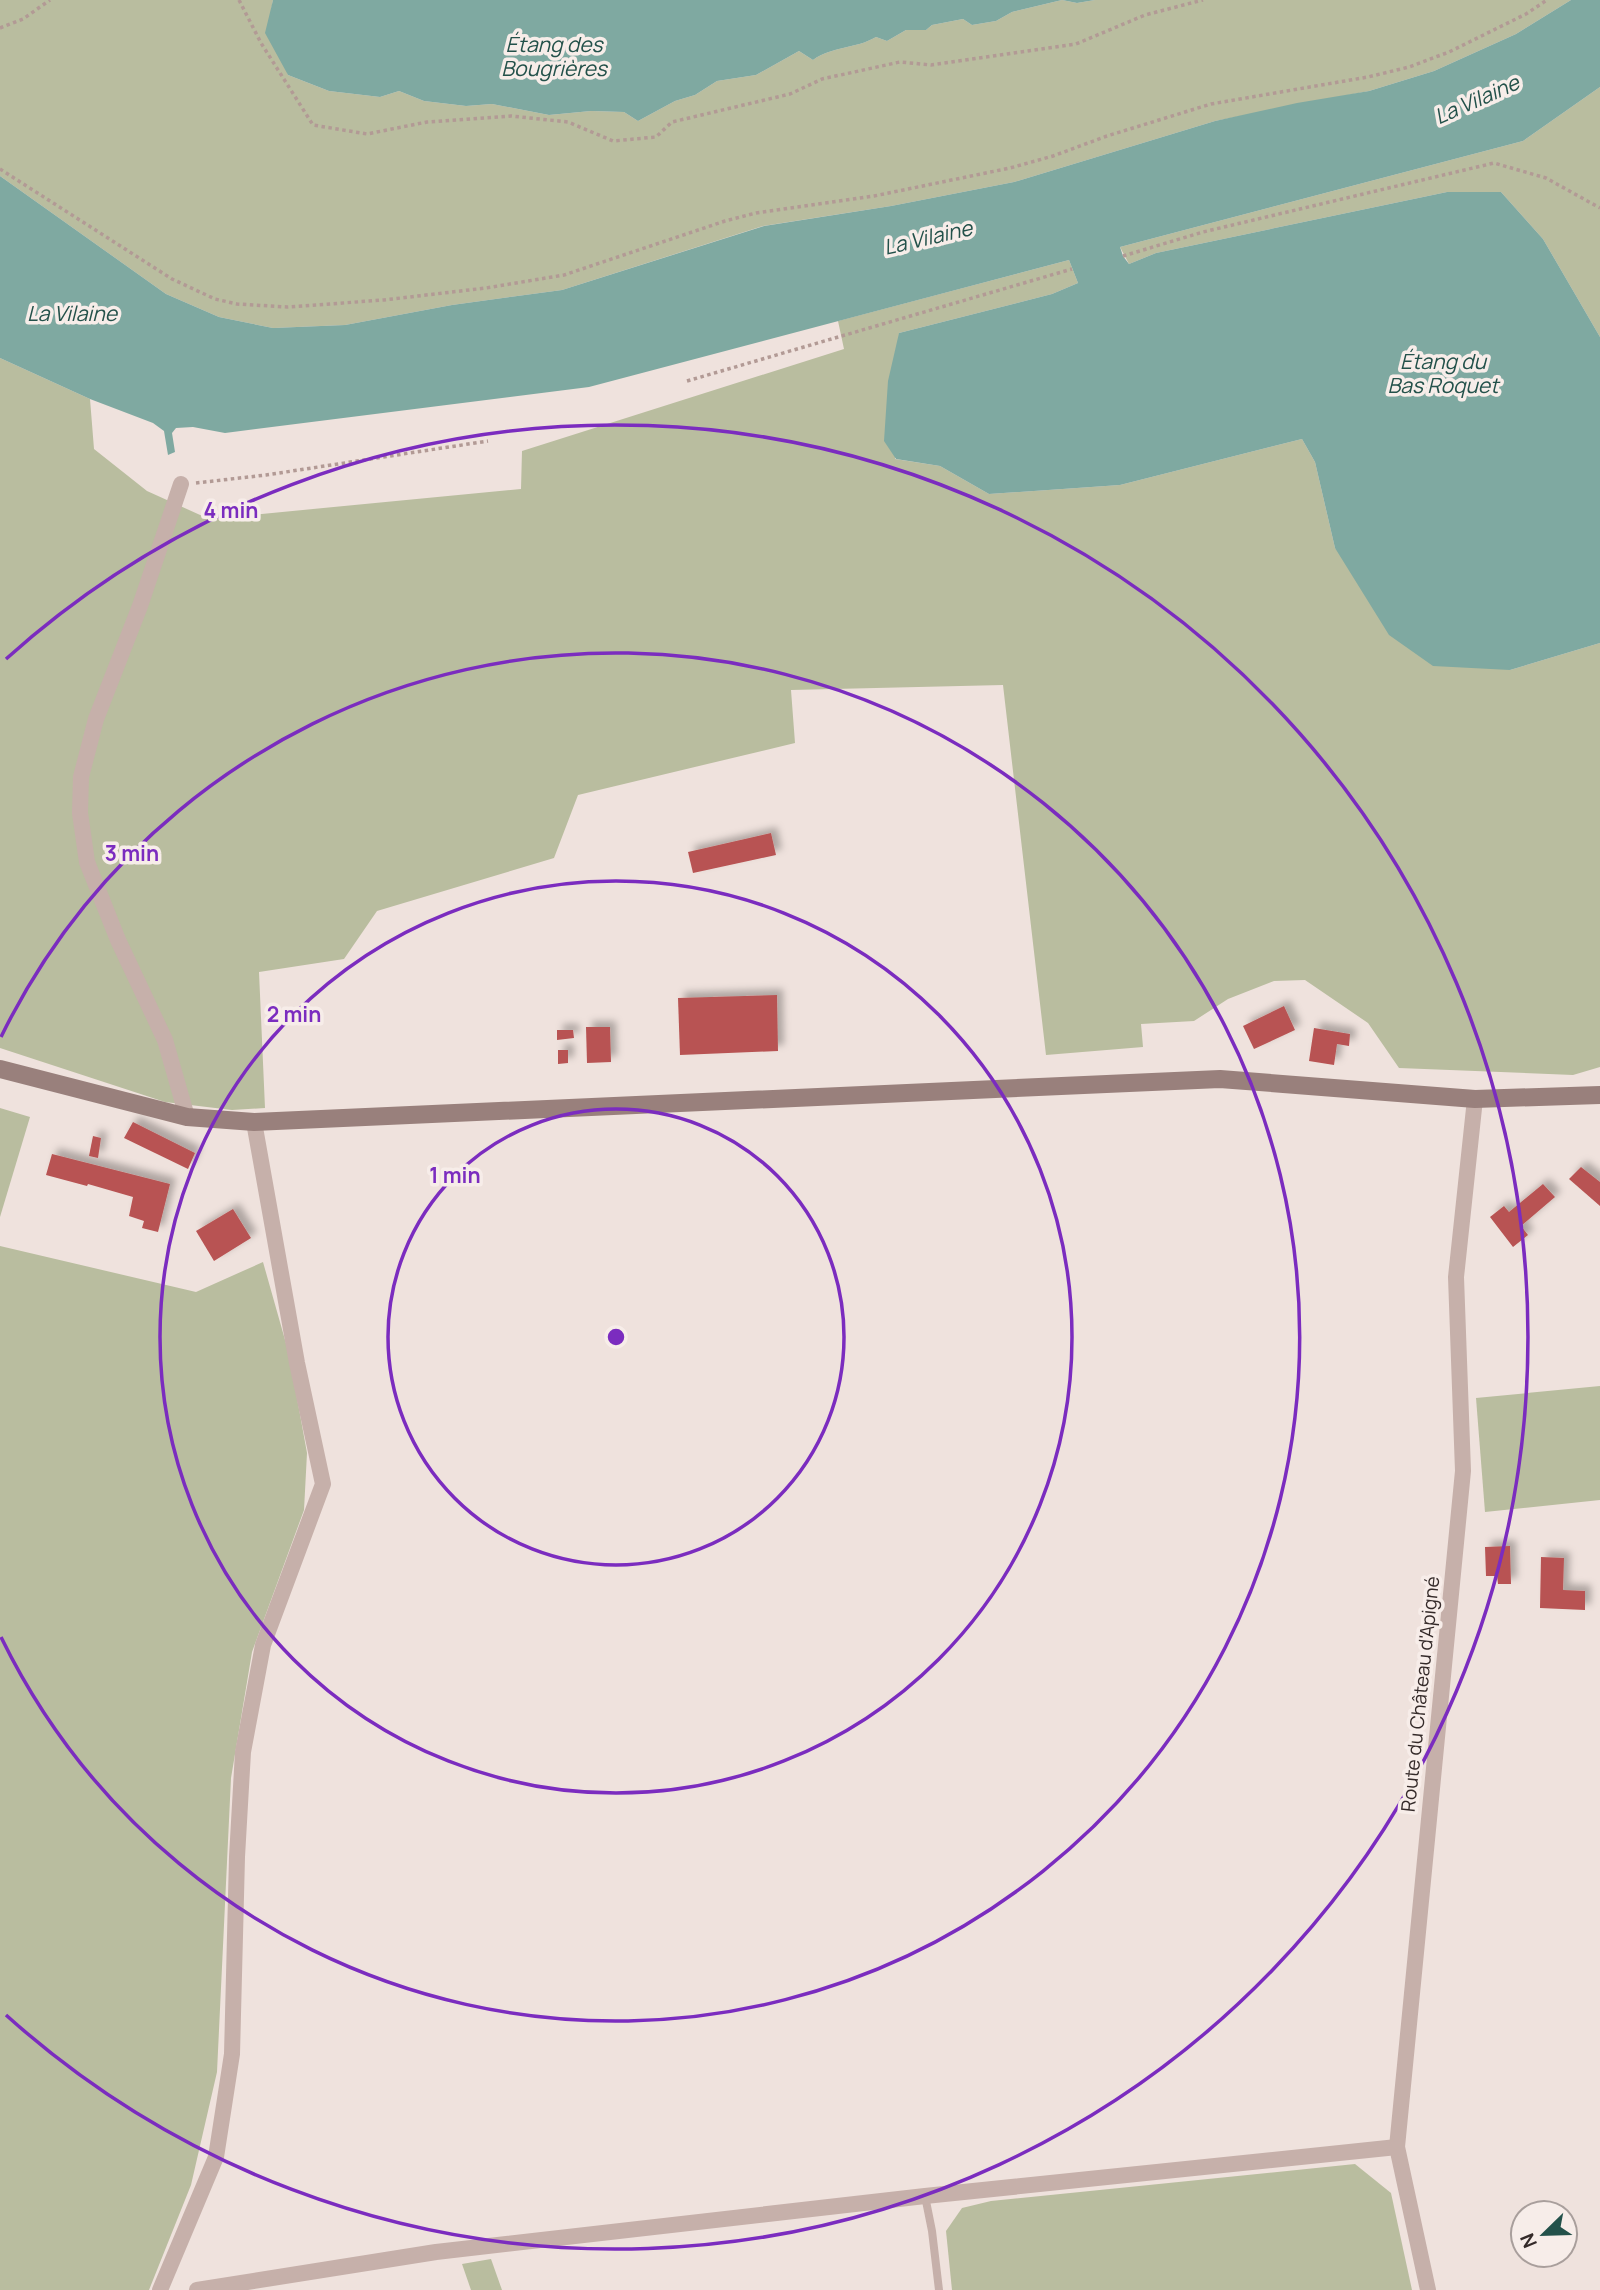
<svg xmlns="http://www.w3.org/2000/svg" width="1600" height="2290" font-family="Manrope,sans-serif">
<defs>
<filter id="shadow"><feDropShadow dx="6" dy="-6" stdDeviation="3.5" flood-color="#0004"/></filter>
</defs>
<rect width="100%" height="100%" fill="#efe2dd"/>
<g fill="#b9bd9f">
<path d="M0,0H273L271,11L288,75L329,91L380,97L399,91L424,101L466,106L492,104L549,115L591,111L624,112L638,121L675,101L695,95L717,81L756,75L799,51L813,60C832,46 856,49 876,37L887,41L906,30H926L932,25L963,19L972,25L996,21L1012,12L1062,0L1077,3L1095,0H1571L1516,34L1434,71L1369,91L1215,121L1014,182L891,206L763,226L562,290L452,305L345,325L273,328L219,317L166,294L0,176Z"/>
<path d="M1600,87V337L1543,239L1501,192H1447L1156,253L1129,264L1120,247L1523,141Z"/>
<path d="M1069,260L1078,283L1052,294L899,333L895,459L940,466L989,494L1120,485L1302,439L1315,462L1335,548L1510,670L1600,643V1067L1573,1075L1399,1068L1368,1023L1305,980L1274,981L1228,999L1194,1021L1141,1024L1143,1047L1046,1055L1003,685L791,690L795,743L578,795L554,858L377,911L344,959L259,972L265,1108L232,1110L165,1102L0,1048V358L90,399L94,449L147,491L209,519L521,489L522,451L844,349L838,321Z"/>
<path d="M0,1108L30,1117L0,1217Z"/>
<path d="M0,1246L196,1292L263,1262L289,1354L307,1453L304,1510L252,1652L231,1778L217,2072L191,2185L149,2290H0Z"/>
<path d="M1600,1386V1500L1485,1512L1476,1398Z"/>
<path d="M1355,2164L1391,2193L1412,2290H952L946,2231L962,2208L991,2201Z"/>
<path d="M491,2259L502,2290H471L462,2264Z"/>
</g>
<g fill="#7fa9a1">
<path d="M273,0H1095L1077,3L1062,0L1012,12L996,21L972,25L963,19L932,25L926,30H906L887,41L876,37C856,49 832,46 813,60L799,51L756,75L717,81L695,95L675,101L638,121L624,112L591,111L549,115L492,104L466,106L424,101L399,91L380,97L329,91L288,75L265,33Z"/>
<path d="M1571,0H1600V87L1523,141L1120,247L1123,256L1129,264L1156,253L1447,192H1501L1543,239L1600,337V643L1510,670L1433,666L1389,635L1335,548L1315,462L1302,439L1120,485L989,494L940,466L896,459L884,441L888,381L899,333L1052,294L1078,283L1069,260L589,387L225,433L193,427L176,428L172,433L175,452L168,455L164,431L153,423L90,399L0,358V176L166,294L219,317L273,328L345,325L452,305L562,290L764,226L891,206L1014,182L1215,121L1297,103L1369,91L1434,71L1516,34Z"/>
</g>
<g fill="#b85352" filter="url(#shadow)">
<path d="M771,833L776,855L693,873L688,852Z"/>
<path d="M777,995L778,1051L680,1055L678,998Z"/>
<path d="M1284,1006L1295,1030L1254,1049L1243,1026Z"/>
<path d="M586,1027H610L611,1062L587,1063Z"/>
<path d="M1314,1028L1350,1034L1349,1046L1337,1044L1334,1065L1309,1061Z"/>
<path d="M557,1030H573L574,1038L557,1040Z"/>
<path d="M558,1050H568V1063L558,1064Z"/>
<path d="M133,1122L195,1153L188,1169L124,1138Z"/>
<path d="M93,1136L101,1138L98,1158L89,1156Z"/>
<path d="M52,1154L170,1184L158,1232L142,1228L144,1221L129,1216L133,1197L88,1184L87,1186L46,1175Z"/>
<path d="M1581,1167L1600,1182V1206L1569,1179Z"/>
<path d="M1543,1184L1555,1197L1521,1226L1528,1235L1513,1247L1490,1217L1504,1206L1509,1212Z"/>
<path d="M233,1209L251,1238L214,1261L196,1231Z"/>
<path d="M1510,1546L1511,1584H1498L1497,1576H1486L1485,1547Z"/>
<path d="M1541,1557L1564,1558L1563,1590L1585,1591V1610L1540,1608Z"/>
</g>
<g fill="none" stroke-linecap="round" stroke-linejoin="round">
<g stroke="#b29a95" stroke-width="3.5" stroke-dasharray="3.5 3.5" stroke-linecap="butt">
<path d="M239,0L261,43L313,125L367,134L427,122L511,116L568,122L613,141L656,137L672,122L790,94L822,79L900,62L931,65L1076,44L1145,15L1203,0"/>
<path d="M0,28L23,19L50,0"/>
<path d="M0,169L172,279L215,299L237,304L287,307L384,300L486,288L564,275L725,221L756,213L874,196L1010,168L1053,156L1107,136L1211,104L1368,77L1409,67L1449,52L1526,14L1547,0"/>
<path d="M1123,256L1203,232L1494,163L1546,178L1600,208"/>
<path d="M687,381L1072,269"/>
<path d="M196,483L266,475L488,441"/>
</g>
<path stroke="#c6b0aa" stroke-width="8" d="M925,2196L932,2231L939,2290"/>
<g stroke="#c6b0aa" stroke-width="16">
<path d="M181,484L140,606L96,719L81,777L80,813L87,862L118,940L165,1040L187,1117"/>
<path d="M160,2290L216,2157L232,2054L237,1857L243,1752L263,1645L323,1484L297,1363L254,1122"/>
<path d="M197,2290L436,2252L925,2196L1397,2147"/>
<path d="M1428,2290L1397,2147L1463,1471L1456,1277L1475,1099"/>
</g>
<path stroke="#99807c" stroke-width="18" d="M0,1069L187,1117L254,1122L1220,1079L1475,1099L1600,1095"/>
</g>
<g fill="none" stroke="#7b2cbf" stroke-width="3.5">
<circle cx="616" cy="1337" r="228"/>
<circle cx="616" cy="1337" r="456"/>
<path d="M1 1037A684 684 0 1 1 1 1637"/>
<path d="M6 659A912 912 0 1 1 6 2015"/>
</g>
<g text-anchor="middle" stroke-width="7" stroke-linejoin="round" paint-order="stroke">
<g font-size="19" fill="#342a29" stroke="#f7ede9">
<text transform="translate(1420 1694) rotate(-84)" y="7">Route du Château d'Apigné</text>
</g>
<g font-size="21" font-style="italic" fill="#23514a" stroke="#f7ede9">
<text x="554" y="52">Étang des<tspan x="554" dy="24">Bougrières</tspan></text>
<text transform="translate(1477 100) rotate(-24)" y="7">La Vilaine</text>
<text transform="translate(928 238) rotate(-13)" y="7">La Vilaine</text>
<text x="72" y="321">La Vilaine</text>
<text x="1443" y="369">Étang du<tspan x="1443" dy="24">Bas Roquet</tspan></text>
</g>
</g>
<circle cx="616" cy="1337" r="10" fill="#7b2cbf" stroke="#f7ede9" stroke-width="3.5"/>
<g font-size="21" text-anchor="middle" font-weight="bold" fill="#7b2cbf" stroke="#f7ede9" stroke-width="7" stroke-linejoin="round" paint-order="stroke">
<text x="231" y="518">4 min</text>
<text x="132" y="861">3 min</text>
<text x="294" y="1022">2 min</text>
<text x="455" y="1183">1 min</text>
</g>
<g transform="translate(1544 2234) rotate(247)"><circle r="33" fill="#f7ede9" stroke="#a99f9c" stroke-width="2"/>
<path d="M0-5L12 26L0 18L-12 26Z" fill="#23514a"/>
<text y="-10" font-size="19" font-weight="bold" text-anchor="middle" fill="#342a29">N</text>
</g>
</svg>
